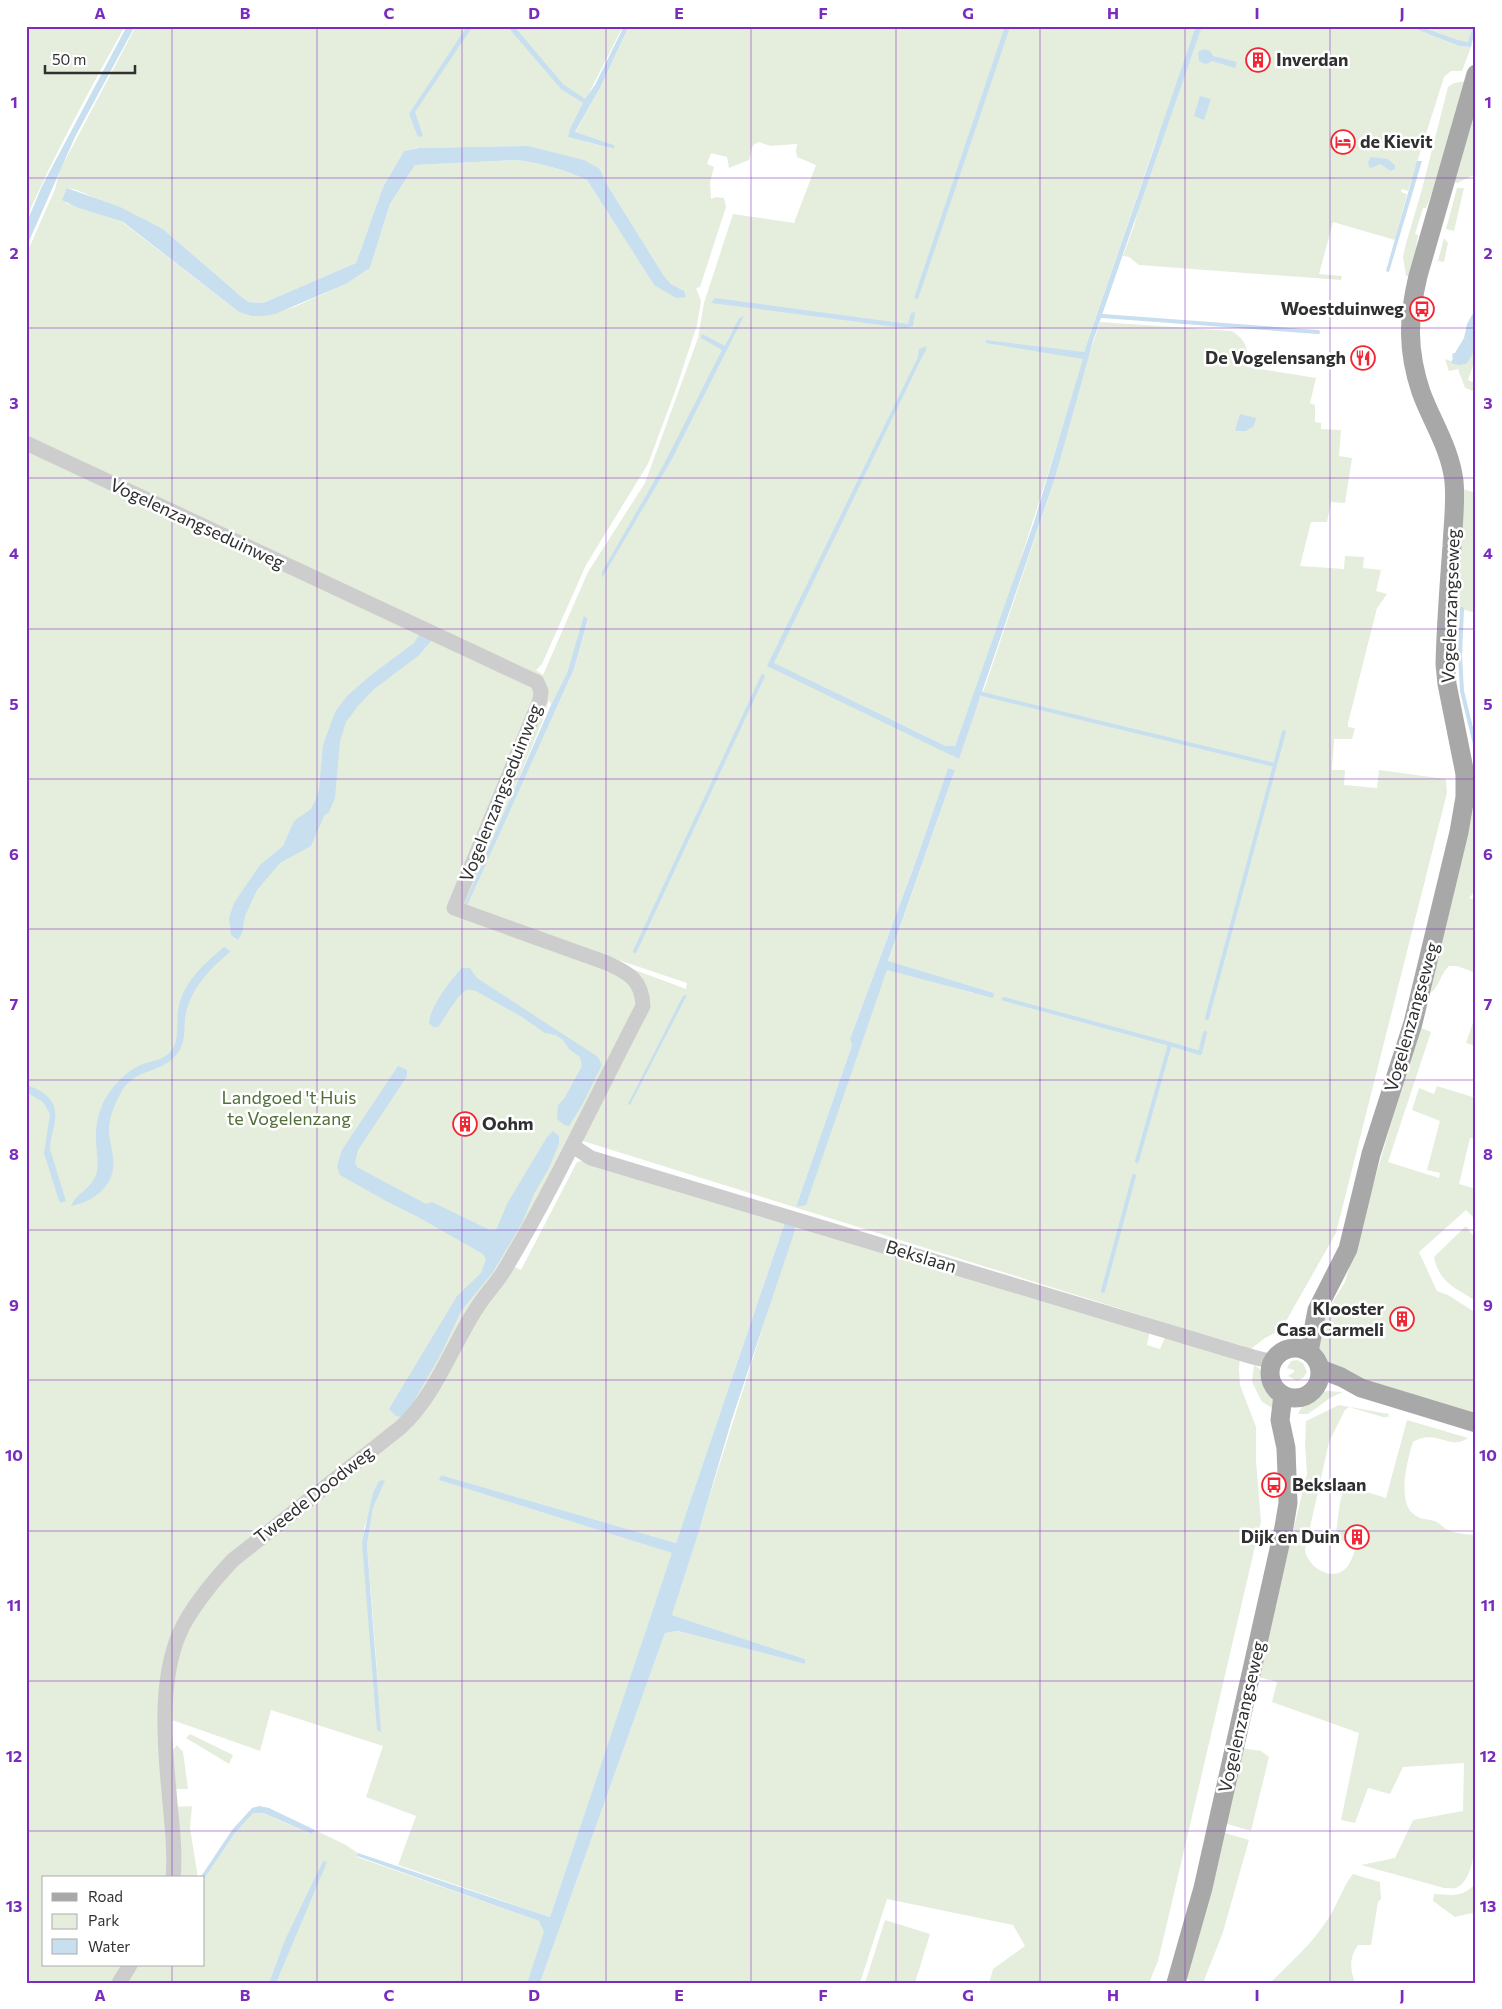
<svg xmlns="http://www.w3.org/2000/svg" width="1502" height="2009" font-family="Commissioner,sans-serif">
<rect width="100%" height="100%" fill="#fff"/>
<g fill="#e5eedd" fill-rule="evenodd">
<path d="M26,26H125C90,89 55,153 26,219Z"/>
<path d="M136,26H623C605,63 585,99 568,137L613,149L614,145L575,133L600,88L629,26H1408L1459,46L1471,47L1462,71H1451L1444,77L1408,191L1402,189L1401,192L1407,194L1395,240L1333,222L1319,274L1342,276L1341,280L1139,265L1129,257L1123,256L1134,226L1158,135L1084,352L1087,361L1100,322L1232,331C1247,341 1248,348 1248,367L1316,378L1310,403L1315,405V422L1321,423V429L1341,430L1339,456L1352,458L1345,503L1331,502L1327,522H1311L1300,566L1344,569L1345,556L1364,557L1363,568L1381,570L1376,591L1387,594L1377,608L1348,723V727L1355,728L1352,739H1334L1332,770H1345L1344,785L1377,788L1379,770L1446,779L1447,793L1336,1233L1281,1330L1265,1338L1248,1351L1244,1346L1185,1329L583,1141L534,1207L414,1409L251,1541L170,1653L169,1878H44V1965H127L116,1983H26V255L55,189L60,170ZM759,142L770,146L797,144L796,151L797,157L816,165L794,223L733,214L704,303L698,338L645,483L588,572L543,675L536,670L542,664L586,565L648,464L677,386L697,325L701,301L696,288L700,287L726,207L724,198L716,197L711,199L710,182L714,167L707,164L711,153L727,157L729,168L749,160L753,145ZM528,146L600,169L608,186L664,276L671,284L684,291L654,285L587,180C566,170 540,163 517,160L415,165L390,204L370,268L346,284L294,307L264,316L239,312L122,222L66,203L67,188L77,190L163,229L243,298L249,302L263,303L356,263L383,187L404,151L419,148ZM1076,398L1055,478L985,687L953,757L950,753L792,677L907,727L946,746H955L1014,580L1069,408ZM585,617L588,620L574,669L464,910L543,720L549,700L551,705L567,673ZM948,768L955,770L888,962L994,993H973L887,969L806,1204L796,1207L852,1045L850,1039L917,858ZM520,927L687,983L686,989Z"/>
<path d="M1422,26H1473L1469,42L1455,40Z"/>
<path d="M1466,81L1439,175L1426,208H1423L1415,234L1418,235L1412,276H1406L1403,257L1405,247L1422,189L1448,87L1454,83Z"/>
<path d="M1476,94V174L1457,183L1452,181Z"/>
<path d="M1457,188H1464L1454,231L1446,229Z"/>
<path d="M1444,238L1448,243L1444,262L1438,261Z"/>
<path d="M1476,342V357L1468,380L1475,383L1473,391L1465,388L1458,369L1449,371L1445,359L1462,365L1470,358Z"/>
<path d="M1463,489L1476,493V613L1454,607Z"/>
<path d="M1470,787L1476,788V890L1469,898L1476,900V973L1457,966H1449C1439,975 1440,990 1426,995Z"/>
<path d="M1476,1014V1046L1466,1043Z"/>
<path d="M1419,1027L1431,1032L1388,1162L1439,1178L1440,1173L1427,1170L1440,1121L1412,1110L1419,1088L1434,1094L1437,1086L1476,1098V1139L1470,1138L1459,1184L1476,1189V1220L1466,1210L1419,1252L1437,1291L1448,1295L1473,1311V1325H1476V1415L1371,1385L1328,1363L1318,1346L1319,1324L1345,1282Z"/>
<path d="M582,1161L786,1219L676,1543L441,1475L440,1480L673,1553L550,1917L398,1865L416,1816L366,1797L383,1746L271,1710L260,1751L175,1721L168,1722L175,1654L219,1580L404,1429L511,1265L521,1270L577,1162ZM384,1480L373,1508L367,1545L379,1695L364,1528Z"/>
<path d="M796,1222L1150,1330L1147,1345L1160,1349L1166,1335L1240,1357L1239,1369L1240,1385L1256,1427V1461L1261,1521L1168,1919L1158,1961L1149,1983H989L993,1969L1025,1946L1013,1925L887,1899L860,1983H540L665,1633L678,1631L805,1664V1659L672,1615Z"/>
<path d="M1466,1226L1476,1240V1298L1474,1300C1454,1287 1439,1282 1434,1257Z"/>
<path d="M1297,1360L1303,1363L1307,1372L1303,1378L1297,1381L1288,1376L1294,1372V1370L1287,1368L1291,1361Z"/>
<path d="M1254,1365L1260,1369L1274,1395V1409L1262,1402L1252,1382Z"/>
<path d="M1327,1391L1343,1392L1330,1398L1308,1414H1298C1303,1402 1314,1394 1327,1391Z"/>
<path d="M1339,1405L1389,1414L1388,1417H1383L1349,1407L1345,1410L1329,1442L1305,1550C1308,1568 1333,1583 1347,1567C1352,1561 1354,1552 1357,1545L1335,1538C1338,1523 1338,1509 1342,1494L1334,1487L1338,1483L1386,1498L1407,1420L1468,1438C1449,1451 1436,1428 1413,1442C1407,1461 1395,1507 1418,1517C1424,1520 1431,1519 1437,1522C1440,1524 1443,1527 1446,1529C1454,1533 1464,1534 1473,1535V1566L1476,1581V1836C1475,1849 1472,1882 1456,1888C1453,1889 1447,1888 1444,1888L1361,1865L1395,1858L1413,1820L1463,1811L1464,1763L1403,1767L1390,1794L1368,1788L1355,1823L1341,1820L1359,1733L1272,1702L1277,1682L1255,1676L1264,1653L1307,1473L1305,1444L1306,1421Z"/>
<path d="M190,1734L233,1755L229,1764L186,1738Z"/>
<path d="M177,1745L183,1752L188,1789H175L168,1756Z"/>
<path d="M1241,1748L1261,1751L1269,1757L1251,1831L1214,1820Z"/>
<path d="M192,1806L190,1828L198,1878H176L172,1807Z"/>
<path d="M252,1813H262L312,1834L315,1830L344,1844L358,1853L357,1857L539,1921L545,1932L527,1983H276L291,1945L285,1941L269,1983H122L133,1965H204V1879L235,1833Z"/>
<path d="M1212,1829L1249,1840L1223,1932L1203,1983H1195L1176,1974Z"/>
<path d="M1353,1874L1380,1882L1381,1899L1378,1902L1371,1945H1358C1349,1958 1350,1968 1355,1983H1270C1291,1962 1312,1944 1328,1919C1338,1904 1342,1888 1353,1874Z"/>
<path d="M1476,1883V1919L1472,1913L1455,1917L1433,1901L1434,1894C1452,1895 1463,1898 1476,1883Z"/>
<path d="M885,1920L930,1934L915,1983H865Z"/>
</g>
<g fill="#c8dfef">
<path d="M127,26H135L75,137L26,248V224L42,186Z"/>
<path d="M467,26H473L415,112L423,136L418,137L409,114Z"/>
<path d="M507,26H514L563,84L585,99L595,85L624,26H629L600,88L575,132L614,145V149L568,137L570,129L583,103L561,89Z"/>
<path d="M1005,26H1010L1008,33L918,299L914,298Z"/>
<path d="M1196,26H1202L1093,341L1055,478L959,759L767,666L918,357L919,349L926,346V351L923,355L774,663L946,746H955L1034,522L1083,359L986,343V340L1084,352Z"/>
<path d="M1408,26C1430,26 1447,39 1468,42L1473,26L1476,27L1471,47L1459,46Z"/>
<path d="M1204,49L1210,51L1213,56L1237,62L1235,68L1212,61C1207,65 1204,64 1199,61L1198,52Z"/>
<path d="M1200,96L1211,99L1204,120L1194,116Z"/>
<path d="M528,146L584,160L600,169L608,186L664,276L671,284L684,291L686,297L676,298L654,285L587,180C566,170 540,163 517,160L415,165L390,204L370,268L346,284L275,314L264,316H252L239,312L123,222L76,207L62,200L67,188L120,207L163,229L243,298L249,302L263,303L356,263L383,187L404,151L419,148Z"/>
<path d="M1371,157L1387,159L1395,165V169L1391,171L1380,164L1371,168L1369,167L1368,162Z"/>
<path d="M1417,161H1422L1389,272L1386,271Z"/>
<path d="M715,298L908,324L911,313L915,312L913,326L905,328L711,303Z"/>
<path d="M1476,308C1476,326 1479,351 1466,364L1459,365L1451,363L1453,358L1452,357L1453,353H1455L1464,338L1467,324Z"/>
<path d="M744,316L672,459L602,578V572L664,464L722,350L701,338L702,334L725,346L739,318Z"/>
<path d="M1240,414L1256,418L1254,426L1246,431H1235Z"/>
<path d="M584,616L588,619L574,669L466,908L463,907L551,705L567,673Z"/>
<path d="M421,632L434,638L418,656L373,690L358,706L346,722L340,741L335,798L329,812L324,816L311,846L280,863L257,890L245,916L242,933L238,940L231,935L229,918L234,903L260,865L283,846L294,821L311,809L316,799L319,789L323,745L335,712L347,696L371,675L414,643Z"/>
<path d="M948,768L955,770L888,961L994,993L993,998L887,970L806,1205L796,1207L852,1045L850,1039L917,858Z"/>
<path d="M224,947L231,951C210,969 190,988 185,1018C184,1031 186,1043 177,1054C161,1075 135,1066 120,1094C115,1104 110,1115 109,1127C108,1140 115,1154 113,1168C111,1189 90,1203 71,1206C77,1192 94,1188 97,1171C99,1161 96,1151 96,1140C95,1123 100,1104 111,1090C119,1080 128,1071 140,1065C150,1061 163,1061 171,1051C180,1040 176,1024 178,1011C182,983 204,964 224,947Z"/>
<path d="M462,968H470L477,978L598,1057L602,1065L582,1105L569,1126L564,1125L557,1119L558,1105L564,1099L582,1066L580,1057L569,1049L563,1040L556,1035L545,1033L522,1017L476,991C472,990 468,989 465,991C455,998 446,1017 438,1027H433L429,1023C430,1007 451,979 462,968Z"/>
<path d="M687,995L630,1105L628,1104L683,996Z"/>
<path d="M398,1066L407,1070V1076L358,1150L355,1162L357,1167L426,1204L432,1202L490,1230H496L508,1202L547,1137L553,1131L559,1136V1144L549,1168L534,1194L522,1223L493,1272L461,1311L441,1354L407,1413L403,1417L396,1416L389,1409L457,1296L481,1273L486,1259L483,1254L418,1217L386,1201L340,1175L337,1166L342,1150Z"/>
<path d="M26,1084C33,1088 41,1090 47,1096C64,1113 50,1130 50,1149L66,1201L61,1203L59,1201L44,1153L50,1114L43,1102L26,1092Z"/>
<path d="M786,1219L796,1222L794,1233L732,1419L698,1534L672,1615L805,1659V1664L678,1631L665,1633L540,1983H527L544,1932L539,1921L357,1856L358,1853L550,1917L672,1553L439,1480L441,1475L676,1543Z"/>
<path d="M385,1480L373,1508L367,1545L381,1732L377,1730L362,1543L373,1493L379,1481Z"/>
<path d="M259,1806L269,1808L315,1830L312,1834L263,1813H253L235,1833L204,1879L200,1878L232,1830L252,1808Z"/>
<path d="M323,1861L327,1862L276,1983H269L285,1940Z"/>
</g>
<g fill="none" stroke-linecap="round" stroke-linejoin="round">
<g stroke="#c8dfef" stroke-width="4">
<path d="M1102,316L1318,332"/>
<path d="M1462,609L1460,655L1462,691L1475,744"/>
<path d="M982,694L1275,765L1207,1018"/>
<path d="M1275,765L1284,732"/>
<path d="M635,951L763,676"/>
<path d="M1004,999L1170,1044"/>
<path d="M1137,1161L1170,1044L1200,1053L1205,1033"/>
<path d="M1103,1291L1134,1176"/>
</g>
<g stroke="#cdcdcd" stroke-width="15">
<path d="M26,443L537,682L541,691L540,700L454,908L607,963C629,973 642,980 643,1006C597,1094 556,1184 505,1269C498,1282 486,1293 478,1306C452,1345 436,1395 401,1427L233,1560C214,1580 196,1602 183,1626C159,1672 164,1741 169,1791C171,1819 176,1849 173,1878"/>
<path d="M573,1146L591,1158L1253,1357L1273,1362"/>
<path d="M119,1983L130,1965"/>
</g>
<g stroke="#a8a8a8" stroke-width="19">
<circle cx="1295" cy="1373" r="25"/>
<path d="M1309,1352L1317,1310L1348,1249L1371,1154L1413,1023L1459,832L1465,797V774L1447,684L1445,664C1446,625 1449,585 1452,546C1453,525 1456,502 1454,481C1450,448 1432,422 1421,392C1407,350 1408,318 1418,276L1476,74"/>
<path d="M1320,1369L1341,1377L1361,1388L1476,1423"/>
<path d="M1176,1983L1203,1888L1284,1527L1288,1503L1286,1448L1280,1420L1283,1395"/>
</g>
</g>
<path fill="none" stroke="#7b2cbf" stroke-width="1" stroke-opacity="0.55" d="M172,26V1878M317,26V1983M462,26V1983M606,26V1983M751,26V1983M896,26V1983M1040,26V1983M1185,26V1983M1330,26V1983M26,178H1476M26,328H1476M26,478H1476M26,629H1476M26,779H1476M26,929H1476M26,1080H1476M26,1230H1476M26,1380H1476M26,1531H1476M26,1681H1476M26,1831H1476M172,1965V1983"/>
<defs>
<g id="building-ring" transform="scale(1.25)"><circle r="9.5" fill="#fff" stroke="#f12733" stroke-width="1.5"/><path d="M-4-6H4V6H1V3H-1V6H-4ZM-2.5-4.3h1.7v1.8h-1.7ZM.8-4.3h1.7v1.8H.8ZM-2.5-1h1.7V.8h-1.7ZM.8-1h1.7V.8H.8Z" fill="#f12733"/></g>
<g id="hotel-ring" transform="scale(1.25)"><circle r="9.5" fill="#fff" stroke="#f12733" stroke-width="1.5"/><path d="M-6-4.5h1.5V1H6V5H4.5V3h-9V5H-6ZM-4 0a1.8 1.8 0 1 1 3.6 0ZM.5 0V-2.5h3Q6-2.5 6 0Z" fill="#f12733"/></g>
<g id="bus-ring" transform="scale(1.25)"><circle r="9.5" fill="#fff" stroke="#f12733" stroke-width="1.5"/><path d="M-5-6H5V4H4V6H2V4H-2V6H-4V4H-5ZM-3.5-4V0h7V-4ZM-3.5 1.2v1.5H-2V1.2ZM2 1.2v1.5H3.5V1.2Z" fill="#f12733"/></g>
<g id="restaurant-ring" transform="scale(1.25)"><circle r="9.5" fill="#fff" stroke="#f12733" stroke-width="1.5"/><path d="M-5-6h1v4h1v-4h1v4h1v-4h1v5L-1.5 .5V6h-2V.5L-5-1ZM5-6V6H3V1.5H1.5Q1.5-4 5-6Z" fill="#f12733"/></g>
</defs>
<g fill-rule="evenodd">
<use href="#building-ring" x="1258" y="60"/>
<use href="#hotel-ring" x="1343" y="142"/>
<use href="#bus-ring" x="1422" y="309"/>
<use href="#restaurant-ring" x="1363" y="358"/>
<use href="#building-ring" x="465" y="1124"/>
<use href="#building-ring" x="1402" y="1319"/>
<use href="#bus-ring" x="1274" y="1485"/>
<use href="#building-ring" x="1357" y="1537"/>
</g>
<g text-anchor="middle" stroke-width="5" stroke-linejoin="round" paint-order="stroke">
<g font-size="18" font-weight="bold" fill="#303030" stroke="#fff" text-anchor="start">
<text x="1276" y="66">Inverdan</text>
<text x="1360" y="148">de Kievit</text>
<text x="1404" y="315" text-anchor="end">Woestduinweg</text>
<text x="1346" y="364" text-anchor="end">De Vogelensangh</text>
<text x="482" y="1130">Oohm</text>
<text x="1384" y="1315" text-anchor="end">Klooster<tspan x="1384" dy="21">Casa Carmeli</tspan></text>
<text x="1292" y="1491">Bekslaan</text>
<text x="1340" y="1543" text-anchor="end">Dijk en Duin</text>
</g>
<g font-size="18" fill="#303030" stroke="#fff">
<text transform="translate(197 524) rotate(25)" y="6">Vogelenzangseduinweg</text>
<text transform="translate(1451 606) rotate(-88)" y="6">Vogelenzangseweg</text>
<text transform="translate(501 793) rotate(-68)" y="6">Vogelenzangseduinweg</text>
<text transform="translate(1412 1017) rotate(-74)" y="6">Vogelenzangseweg</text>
<text transform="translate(921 1257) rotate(17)" y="6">Bekslaan</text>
<text transform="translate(314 1495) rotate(-38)" y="6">Tweede Doodweg</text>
<text transform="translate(1242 1717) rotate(-77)" y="6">Vogelenzangseweg</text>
</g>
<g font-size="18" fill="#526f39" stroke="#fff">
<text x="289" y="1104">Landgoed 't Huis<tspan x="289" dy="21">te Vogelenzang</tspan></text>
</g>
</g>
<rect width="1502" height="2009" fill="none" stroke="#ffffff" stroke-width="55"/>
<rect x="42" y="1876" width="162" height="90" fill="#ffffff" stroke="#acacac"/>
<rect x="52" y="1893" width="25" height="8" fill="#a8a8a8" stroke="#acacac"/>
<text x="88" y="1902" font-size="15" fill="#303030">Road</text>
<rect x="52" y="1914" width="25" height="15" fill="#e5eedd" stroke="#acacac"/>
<text x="88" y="1926" font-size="15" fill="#303030">Park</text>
<rect x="52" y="1939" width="25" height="15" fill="#c8dfef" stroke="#acacac"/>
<text x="88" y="1952" font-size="15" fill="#303030">Water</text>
<path d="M45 65v8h90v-8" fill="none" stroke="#303030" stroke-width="2.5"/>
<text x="52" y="65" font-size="15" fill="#303030" stroke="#ffffff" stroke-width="4" paint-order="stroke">50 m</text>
<rect x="28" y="28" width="1446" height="1954" fill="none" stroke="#7b2cbf" stroke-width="2"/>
<g font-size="16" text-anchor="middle" font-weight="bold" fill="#7b2cbf">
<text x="100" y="19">A</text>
<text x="245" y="19">B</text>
<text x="389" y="19">C</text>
<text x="534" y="19">D</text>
<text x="679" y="19">E</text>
<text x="823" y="19">F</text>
<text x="968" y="19">G</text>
<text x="1113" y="19">H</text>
<text x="1257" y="19">I</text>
<text x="1402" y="19">J</text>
<text x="14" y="108">1</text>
<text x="1488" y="108">1</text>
<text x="14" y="259">2</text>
<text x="1488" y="259">2</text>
<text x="14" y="409">3</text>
<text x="1488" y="409">3</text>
<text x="14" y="559">4</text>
<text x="1488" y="559">4</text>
<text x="14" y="710">5</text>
<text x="1488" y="710">5</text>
<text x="14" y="860">6</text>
<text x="1488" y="860">6</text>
<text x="14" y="1010">7</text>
<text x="1488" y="1010">7</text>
<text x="14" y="1160">8</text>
<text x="1488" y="1160">8</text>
<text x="14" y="1311">9</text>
<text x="1488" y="1311">9</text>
<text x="14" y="1461">10</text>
<text x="1488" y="1461">10</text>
<text x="14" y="1611">11</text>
<text x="1488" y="1611">11</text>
<text x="14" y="1762">12</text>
<text x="1488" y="1762">12</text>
<text x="14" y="1912">13</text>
<text x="1488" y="1912">13</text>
<text x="100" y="2001">A</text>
<text x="245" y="2001">B</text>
<text x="389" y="2001">C</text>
<text x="534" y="2001">D</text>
<text x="679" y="2001">E</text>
<text x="823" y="2001">F</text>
<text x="968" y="2001">G</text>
<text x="1113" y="2001">H</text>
<text x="1257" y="2001">I</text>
<text x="1402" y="2001">J</text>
</g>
</svg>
